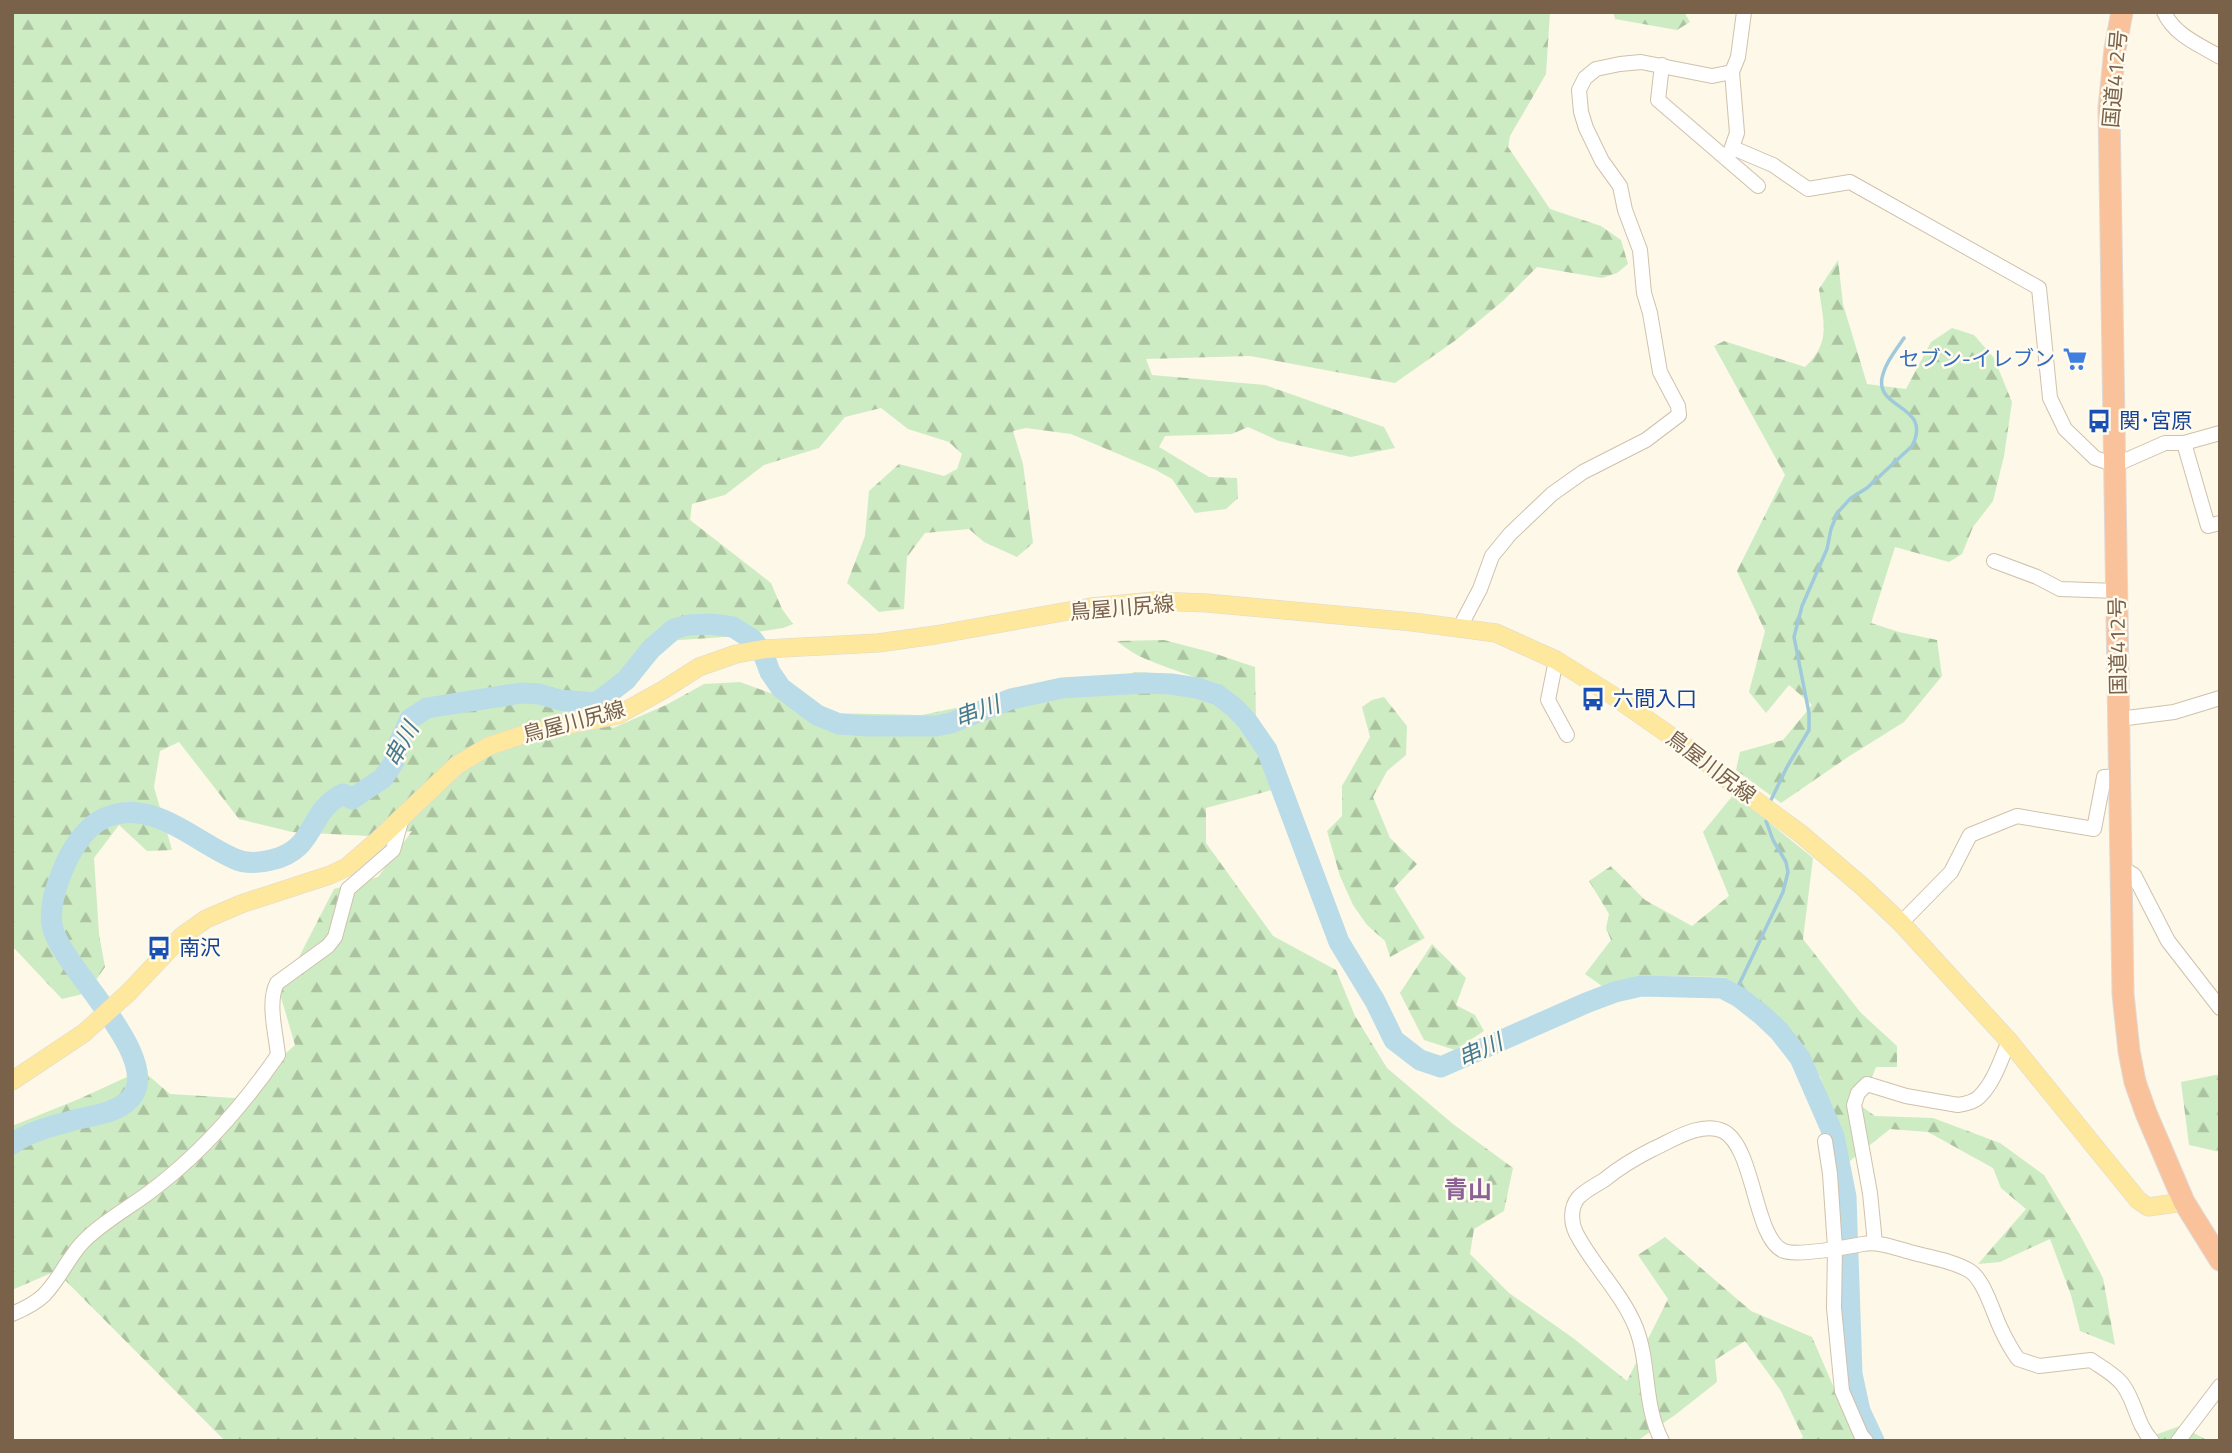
<svg xmlns="http://www.w3.org/2000/svg" width="2232" height="1453" font-family="'Titillium Web','Noto Sans JP',sans-serif">
<defs>
<pattern id="forest-firs" width="22" height="20" patternUnits="userSpaceOnUse" patternTransform="scale(1.75)"><rect width="22" height="20" fill="#ceecc4"/><path d="M5 1l3.5 6h-7zM16 11l3.5 6h-7z" fill="#acc3a1"/></pattern>
</defs>
<rect width="100%" height="100%" fill="#fdf8e7"/>
<g fill="url(#forest-firs)">
<path d="M12,12H1550L1546,74L1510,136L1508,147L1550,209L1601,226L1621,240L1628,264L1617,273L1602,278L1537,267L1504,300L1456,340L1395,383L1250,356L1146,359L1152,375L1265,385L1384,427L1395,448L1351,457L1279,441L1248,427L1232,434L1165,436L1159,447L1209,477L1237,478L1238,498L1226,509L1195,513L1172,479L1154,469L1071,434L1026,428L1013,431L1023,464L1033,543L1017,557L984,542L969,529L925,533L907,557L904,609L879,612L847,583L865,536L869,491L899,464L944,476L957,469L962,454L949,442L908,429L881,408L845,417L819,448L764,465L725,495L692,504L690,520L771,583L782,609L793,624L783,628L725,637L665,641L613,682L584,709L613,728L666,705L704,684L740,682L826,713L922,715L989,701L1021,690L1060,686L1094,679L1124,678L1134,672L1167,674L1237,719L1259,754L1272,790L1206,808V843L1273,936L1336,970L1355,1016L1387,1068L1453,1124L1513,1168L1504,1211L1474,1229L1470,1254L1509,1293L1573,1338L1627,1381L1668,1299L1638,1255L1665,1237L1751,1311L1812,1337L1857,1441H1798L1803,1437L1781,1391L1745,1341L1715,1360L1717,1382L1675,1415L1637,1441H225L56,1271L12,1290V1126L79,1099L142,1070L170,1094L235,1098L295,1045L280,994L334,889L378,877L412,831L369,836L292,832L239,819L179,742L160,751L154,787L172,850L147,851L119,825L94,858L99,934L105,967L87,993L62,999L14,948L12,949Z"/>
<path d="M1613,12H1684L1690,22L1677,30L1615,19Z"/>
<path d="M1838,260L1843,304L1867,384L1906,389L1931,342L1952,328L1974,335L1994,358L2012,402L2004,456L1993,501L1973,527L1962,554L1949,562L1895,547L1871,623L1899,632L1937,640L1942,676L1904,722L1848,757L1781,803L1736,770L1740,752L1783,740L1812,705L1789,685L1766,713L1749,692L1765,631L1737,571L1785,475L1714,346L1724,341L1805,367C1832,342 1823,321 1819,289Z"/>
<path d="M1164,640L1210,652L1255,667L1256,719C1226,679 1181,676 1139,656C1131,652 1124,646 1116,641Z"/>
<path d="M1384,697L1407,726L1406,755L1387,771L1373,797L1390,838L1417,864L1394,888L1425,938L1390,957L1385,941L1367,925L1353,905L1340,876L1327,831L1342,816V786L1370,737L1362,707L1372,700Z"/>
<path d="M1734,794L1813,858L1803,939L1861,1013L1897,1046V1067H1876L1860,1105L1875,1116L1933,1118L2000,1143L2044,1175L2079,1233L2103,1278L2115,1345L2080,1331L2071,1295L2050,1239L2000,1262L1978,1264L2026,1209L2001,1188L1993,1168L1928,1132L1890,1129L1841,1168L1821,1078L1769,1010L1724,977L1643,976L1609,991L1585,974L1611,940L1606,928L1609,914L1589,881L1611,866L1645,900L1692,926L1729,896L1703,832Z"/>
<path d="M1432,944L1466,978L1456,1005L1475,1015L1484,1031L1455,1050L1424,1040L1400,993Z"/>
<path d="M2220,1074V1152L2189,1145L2181,1082Z"/>
<path d="M2180,1426L2209,1441H2138Z"/>
</g>
<g fill="none" stroke-linecap="round" stroke-linejoin="round">
<g stroke="#a0c9db" stroke-width="3.5">
<path d="M1771,800L1787,767L1809,730V713L1794,637L1802,606L1827,549L1831,529L1838,512L1851,498L1867,488L1912,446C1933,405 1876,410 1882,378C1885,363 1896,350 1904,338"/>
<path d="M1734,995L1783,892L1788,872L1786,862L1773,840L1766,821"/>
</g>
<path stroke="#badbe8" stroke-width="21" d="M12,1144C28,1132 52,1126 71,1121C91,1115 114,1115 130,1099C166,1060 64,970 53,929C48,910 55,889 62,872C69,854 82,831 99,821C147,793 193,841 235,859C246,864 259,863 271,860C317,850 307,811 343,794L352,799L383,778L394,762L398,745L410,719L427,708L521,693L539,694L560,700L596,703L626,680L651,649L674,629L688,625L711,624L733,627L753,640L763,653L770,672L781,688L817,715L839,724L868,726H936L951,723L1011,699L1062,688L1144,683L1171,684L1197,688L1218,695L1235,708L1247,721L1267,750L1339,942L1375,1001L1394,1040L1420,1060L1441,1067L1586,1003L1615,992L1641,986L1722,988L1739,997L1762,1015L1779,1031L1800,1058L1834,1136L1846,1197L1852,1374L1860,1411L1874,1441"/>
<g stroke="#d0c1ac" stroke-width="16">
<g id="minor">
<path d="M2164,12C2174,35 2200,45 2220,57"/>
<path d="M1662,65L1658,100L1758,186"/>
<path d="M1733,148L1773,165L1808,189L1850,182L2039,288L2050,398L2065,429L2095,458L2115,465L2165,443H2184L2220,433"/>
<path d="M1730,153L1737,133L1732,72"/>
<path d="M2184,443L2208,526L2220,523"/>
<path d="M1994,561L2037,577L2060,589L2117,591"/>
<path d="M1460,627L1480,589L1492,556L1510,534L1552,494L1583,472L1646,440L1679,415L1678,406L1660,372L1650,313L1644,293L1640,250L1625,210L1620,186L1602,161L1586,128L1581,112L1579,90L1585,78L1596,69L1620,64L1641,62L1712,76L1732,72L1738,57L1744,12"/>
<path d="M1556,660L1548,700L1567,735"/>
<path d="M2119,719L2174,712L2220,698"/>
<path d="M2120,867L2134,875L2168,941L2220,1008"/>
<path d="M1901,923L1951,872L1970,835L2017,816L2094,829L2104,777L2121,776"/>
<path d="M1825,1141L1830,1174L1835,1248L1834,1308L1842,1391L1861,1435L1866,1441"/>
<path d="M1875,1243L1870,1193L1854,1105L1858,1093L1867,1084L1906,1096L1958,1105C1965,1104 1974,1102 1979,1097C1994,1083 2001,1059 2009,1041"/>
<path d="M12,1314C24,1309 35,1304 44,1295C59,1280 68,1258 82,1243C103,1221 131,1207 155,1188C202,1152 244,1104 278,1055C276,1034 267,1002 277,983L328,946L335,937L348,889L393,850L402,818"/>
<path d="M1662,1441C1643,1405 1650,1364 1636,1328C1622,1293 1593,1266 1576,1233C1571,1223 1570,1208 1578,1198C1584,1191 1596,1185 1604,1180C1620,1167 1635,1158 1653,1149C1673,1140 1701,1121 1723,1131C1755,1147 1754,1240 1784,1251C1798,1256 1847,1247 1863,1244C1880,1241 1898,1249 1914,1253C1932,1258 1954,1261 1970,1271C1984,1280 1993,1312 2000,1327C2005,1338 2011,1349 2018,1359L2039,1366L2091,1360C2101,1367 2116,1375 2123,1385C2136,1403 2136,1423 2152,1441"/>
<path d="M2178,1441L2220,1386"/>
</g>
</g>
<g stroke="#dfd9d4" stroke-width="19">
<path id="major" d="M12,1081L84,1033L128,993L182,936L206,919L241,904L330,875L347,867L378,840L457,765L489,746L525,734L618,715L663,690L699,667L736,654L764,649L878,643L935,635L1091,607L1154,601L1207,603L1413,622L1496,633L1556,660L1612,695L1695,753L1732,783L1801,834L1863,887L1901,923L2009,1041L2138,1200L2148,1207L2184,1202"/>
</g>
<g stroke="#dfd9d4" stroke-width="23">
<path id="highway" d="M2122,12L2115,49L2109,108L2123,994L2129,1051L2135,1082L2146,1113L2184,1202L2220,1260"/>
</g>
<use href="#minor" stroke="#fff" stroke-width="14"/>
<use href="#major" stroke="#fee89d" stroke-width="18"/>
<use href="#highway" stroke="#fac29b" stroke-width="21"/>
</g>
<defs>
<g id="supermarket-bare" transform="scale(1.89)"><path d="M-6-5.5h2.5l.6 2H6L4.5 2H-2.5L-4.4-4H-6ZM-1.5 3.2a1.3 1.3 0 1 0 .1 0ZM3 3.2a1.3 1.3 0 1 0 .1 0Z" fill="#3f7fe0" stroke="#fffbee" stroke-width="2.5" paint-order="stroke"/></g>
<g id="bus-bare" transform="scale(1.89)"><path d="M-5-6H5V4H4V6H2V4H-2V6H-4V4H-5ZM-3.5-4V0h7V-4ZM-3.5 1.2v1.5H-2V1.2ZM2 1.2v1.5H3.5V1.2Z" fill="#1a4fb4" stroke="#fffbee" stroke-width="2.5" paint-order="stroke"/></g>
</defs>
<g fill-rule="evenodd">
<use href="#supermarket-bare" x="2075" y="359"/>
<use href="#bus-bare" x="2099" y="421"/>
<use href="#bus-bare" x="1593" y="699"/>
<use href="#bus-bare" x="159" y="948"/>
</g>
<g text-anchor="middle" stroke-width="5" stroke-linejoin="round" paint-order="stroke">
<g font-size="21" fill="#79614a" stroke="#fffbee">
<text transform="translate(2115 79) rotate(-85)" y="7">国道412号</text>
<text transform="translate(1122 608) rotate(-5)" y="7">鳥屋川尻線</text>
<text transform="translate(2118 646) rotate(-91)" y="7">国道412号</text>
<text transform="translate(574 722) rotate(-15)" y="7">鳥屋川尻線</text>
<text transform="translate(1711 767) rotate(37)" y="7">鳥屋川尻線</text>
</g>
<g font-size="21" fill="#366cbe" stroke="#fffbee" text-anchor="end">
<text x="2055" y="366">セブン-イレブン</text>
</g>
<g font-size="21" fill="#164399" stroke="#fffbee" text-anchor="start">
<text x="2119" y="428">関･宮原</text>
<text x="1613" y="706">六間入口</text>
<text x="179" y="955">南沢</text>
</g>
<g font-size="23" font-style="italic" fill="#447b94" stroke="#fffbee">
<text transform="translate(977 711) rotate(-20)" y="8">串川</text>
<text transform="translate(401 744) rotate(-61)" y="8">串川</text>
<text transform="translate(1480 1050) rotate(-24)" y="8">串川</text>
</g>
<g font-size="24" font-weight="bold" fill="#8c6195" stroke="#fffbee">
<text x="1468" y="1198">青山</text>
</g>
</g>
<rect width="2232" height="1453" fill="none" stroke="#79614a" stroke-width="28"/>
</svg>
